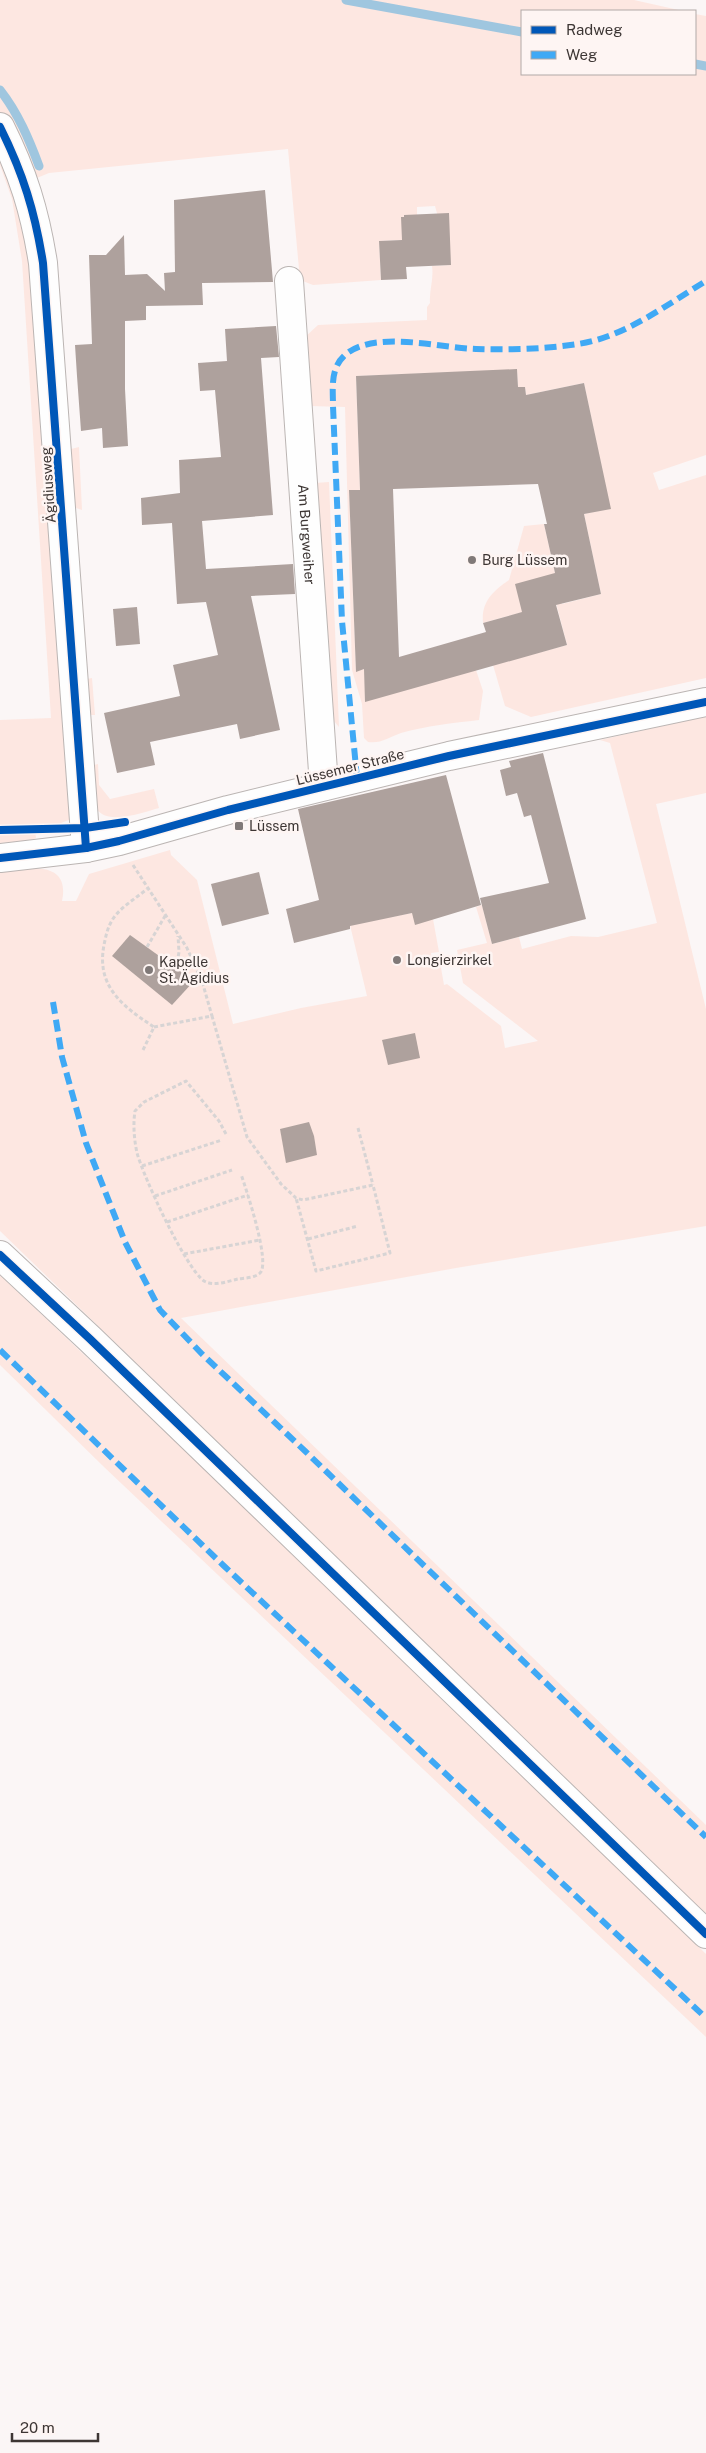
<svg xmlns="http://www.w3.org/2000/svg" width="706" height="2453" font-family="'Public Sans',sans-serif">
<rect width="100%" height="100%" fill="#fbf6f6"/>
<g fill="#fde7e1">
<path d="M0,0H634L683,11H522V74H695V14L706,16V455L653,473L659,490L706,475V678L531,717L505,706L493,665L567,645L556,603L483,623C481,602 493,591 509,580L524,526L544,524L562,604L601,594L584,514L610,508L584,383L526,395L525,387H518L517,370L356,376L360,490H349L356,671L364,669L476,670L483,691L479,720C453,723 426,726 401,733C389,737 381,744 368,742L364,738L362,704L352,670L345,407L309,406L304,338L318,325L427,320V307L430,303C429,290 434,280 432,266L451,265L435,206L417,207V215H404L402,240L379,241L381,280L313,285L300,280L288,149L49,173L32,180L0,113Z"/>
<path d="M0,143L26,210L71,819L56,825L34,824L36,838L29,841L0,843V720L51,718L22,261L12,199L0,165Z"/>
<path d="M79,447L82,510L73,507L67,450Z"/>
<path d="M329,482L339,727L334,721L330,711L315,483Z"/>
<path d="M92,678L95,715H88L82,680Z"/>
<path d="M706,716V793L656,804L706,1009V1226L456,1268L181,1318L706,1825V1914L0,1231V872C26,868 71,859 62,901H76L89,874L170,850L171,855L197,880L233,1024L301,1008L367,996L327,829L391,917L412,913L433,919L439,952L431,953L432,961L440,962L444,985L447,984L501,1026L505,1048L538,1041L463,983L457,950L487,943L476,907L482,905L492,944L519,937L522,949L571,936L598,937L657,923L610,743L600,740Z"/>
<path d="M98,764L99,785L110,799L154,789L159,808C144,812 102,828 95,805C91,794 92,779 90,766Z"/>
<path d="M0,1275L258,1520L706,1954V2037L104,1467L0,1365Z"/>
</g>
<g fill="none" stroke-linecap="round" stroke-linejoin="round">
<g stroke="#9fc6df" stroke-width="9">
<path d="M346,0L522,32"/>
<path d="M695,64L706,66"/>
<path d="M0,90C18,113 29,139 39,166"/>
</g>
</g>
<g fill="#aea19d" fill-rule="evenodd">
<path d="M265,190L273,282L202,283L203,305L146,306V320L125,321V389L128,446L103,448L102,428L81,431L77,376L75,345L92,344L89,255H106L124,235L125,275L147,274L165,291L164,273L175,272L174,200Z"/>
<path d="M449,213L451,265L406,267L407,279L381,280L379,241L402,240L401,217H404V215Z"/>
<path d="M276,326L279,357L261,358L273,515L202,521L206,569L293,564L295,594L251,596L280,730L240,739L237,724L150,742L155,765L117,773L104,713L180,696L173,665L218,655L206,602L177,604L172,523L142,525L141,498L180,493L179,460L221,457L215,390L200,391L198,363L227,361L225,329Z"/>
<path d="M517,369L518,387H525L526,395L584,383L611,509L584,514L601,594L556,605L567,645L365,702L364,669L356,672L349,490H360L356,376ZM538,484L547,524H544L555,573L515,584L522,612L483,623L486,632L399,657L393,489Z"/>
<path d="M137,607L140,644L116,646L113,609Z"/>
<path d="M543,753L586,919L492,944L480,898L549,883L531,815L524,817L517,793L506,796L500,770L511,767L509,761Z"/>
<path d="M446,775L481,905L415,925L412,913L350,926V929L294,943L286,909L319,900L298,809Z"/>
<path d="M259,872L269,914L222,926L211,884Z"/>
<path d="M130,935L194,981L172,1005L112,956Z"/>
<path d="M415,1033L420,1058L388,1065L382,1040Z"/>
<path d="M309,1122L314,1136L317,1155L286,1163L280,1129Z"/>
</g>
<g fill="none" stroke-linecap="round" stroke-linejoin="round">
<g stroke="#bbb5b3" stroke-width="30">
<g id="minor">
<path d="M0,127C23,173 35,212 43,263L86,848"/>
<path id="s1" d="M289,281L324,786"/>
<path d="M0,858L86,848L119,841L228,810L449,756L706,702"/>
</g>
</g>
<g stroke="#bbb5b3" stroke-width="30">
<path id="tertiary" d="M0,1255L90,1339L706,1934"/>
</g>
<g stroke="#d7d4d4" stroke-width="3" stroke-dasharray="4 2.5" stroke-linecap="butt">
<path d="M133,865L187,948L202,981L212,1016"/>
<path d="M147,947L165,916"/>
<path d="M176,969L179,952L178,936"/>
<path d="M154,1027L212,1016L247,1137L281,1184L296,1198L303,1200L373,1185L390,1253L316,1271L296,1198"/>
<path d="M143,1050L154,1027C122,1006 96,986 104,945C106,935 108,925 115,916C123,906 136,898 147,889"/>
<path d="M358,1128L373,1185"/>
<path d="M226,1134L219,1121L186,1081L144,1102L135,1111C133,1124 134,1139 137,1153C144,1178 185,1267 204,1281C214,1287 228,1281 238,1279C244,1278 255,1278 260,1273C271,1263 246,1189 241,1174"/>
<path d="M142,1166L222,1140"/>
<path d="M155,1196L232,1170"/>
<path d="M167,1222L248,1195"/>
<path d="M308,1239L358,1226"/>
<path d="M184,1254L260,1240"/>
</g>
<use href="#minor" stroke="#fefefe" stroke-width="28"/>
<use href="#tertiary" stroke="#fefefe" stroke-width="28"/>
<g stroke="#3fa9f5" stroke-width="6" stroke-dasharray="12 6" stroke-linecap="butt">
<path d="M357,778L342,621L333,406C333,389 330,369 344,356C372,329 441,348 476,349C510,350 545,349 578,344C625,337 666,305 706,281"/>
<path d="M53,1002L62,1057L86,1143L125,1242L160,1310L202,1354L305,1451L706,1837"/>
<path d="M0,1350L224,1566L706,2018"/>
</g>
<g stroke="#fef5f3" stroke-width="11">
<g id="cycleway">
<path d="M0,127C23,173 35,212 43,263L86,848"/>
<path d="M0,830L85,828L125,822"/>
<path d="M0,858L86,848L119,841L228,810L449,756L706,702"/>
<path d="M0,1255L90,1339L706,1934"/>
</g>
</g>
<use href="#cycleway" stroke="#0057b8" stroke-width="8"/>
</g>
<g fill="#807978" stroke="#fef5f3" stroke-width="2">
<circle cx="472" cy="560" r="5"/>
<rect x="234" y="821" width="10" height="10" rx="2.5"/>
<circle cx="397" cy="960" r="5"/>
<circle cx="149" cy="970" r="5"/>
</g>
<g text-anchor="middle" stroke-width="5" stroke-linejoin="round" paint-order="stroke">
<g font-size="14" fill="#3d3634" stroke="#fef5f3">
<text transform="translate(48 485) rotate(-94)" y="5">Ägidiusweg</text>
<text dy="5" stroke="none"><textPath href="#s1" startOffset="254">Am Burgweiher</textPath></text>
<text transform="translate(350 767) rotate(-14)" y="5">Lüssemer Straße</text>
</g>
<g font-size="14" fill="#3d3634" stroke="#fef5f3" text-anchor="start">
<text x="482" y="565">Burg Lüssem</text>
<text x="249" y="831">Lüssem</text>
<text x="407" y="965">Longierzirkel</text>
<text x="159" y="967">Kapelle<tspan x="159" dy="16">St. Ägidius</tspan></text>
</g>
</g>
<rect x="521" y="10" width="175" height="65" fill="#fef5f3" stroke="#b1a9a7"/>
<rect x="531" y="26" width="25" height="8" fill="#0057b8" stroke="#b1a9a7"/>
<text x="566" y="35" font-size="15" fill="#3d3634">Radweg</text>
<rect x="531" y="51" width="25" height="8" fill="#3fa9f5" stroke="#b1a9a7"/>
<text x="566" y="60" font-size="15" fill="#3d3634">Weg</text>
<path d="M12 2433v8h86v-8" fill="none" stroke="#3d3634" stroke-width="2.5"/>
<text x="20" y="2433" font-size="15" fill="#3d3634" stroke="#fef5f3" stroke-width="4" paint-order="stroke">20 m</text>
</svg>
